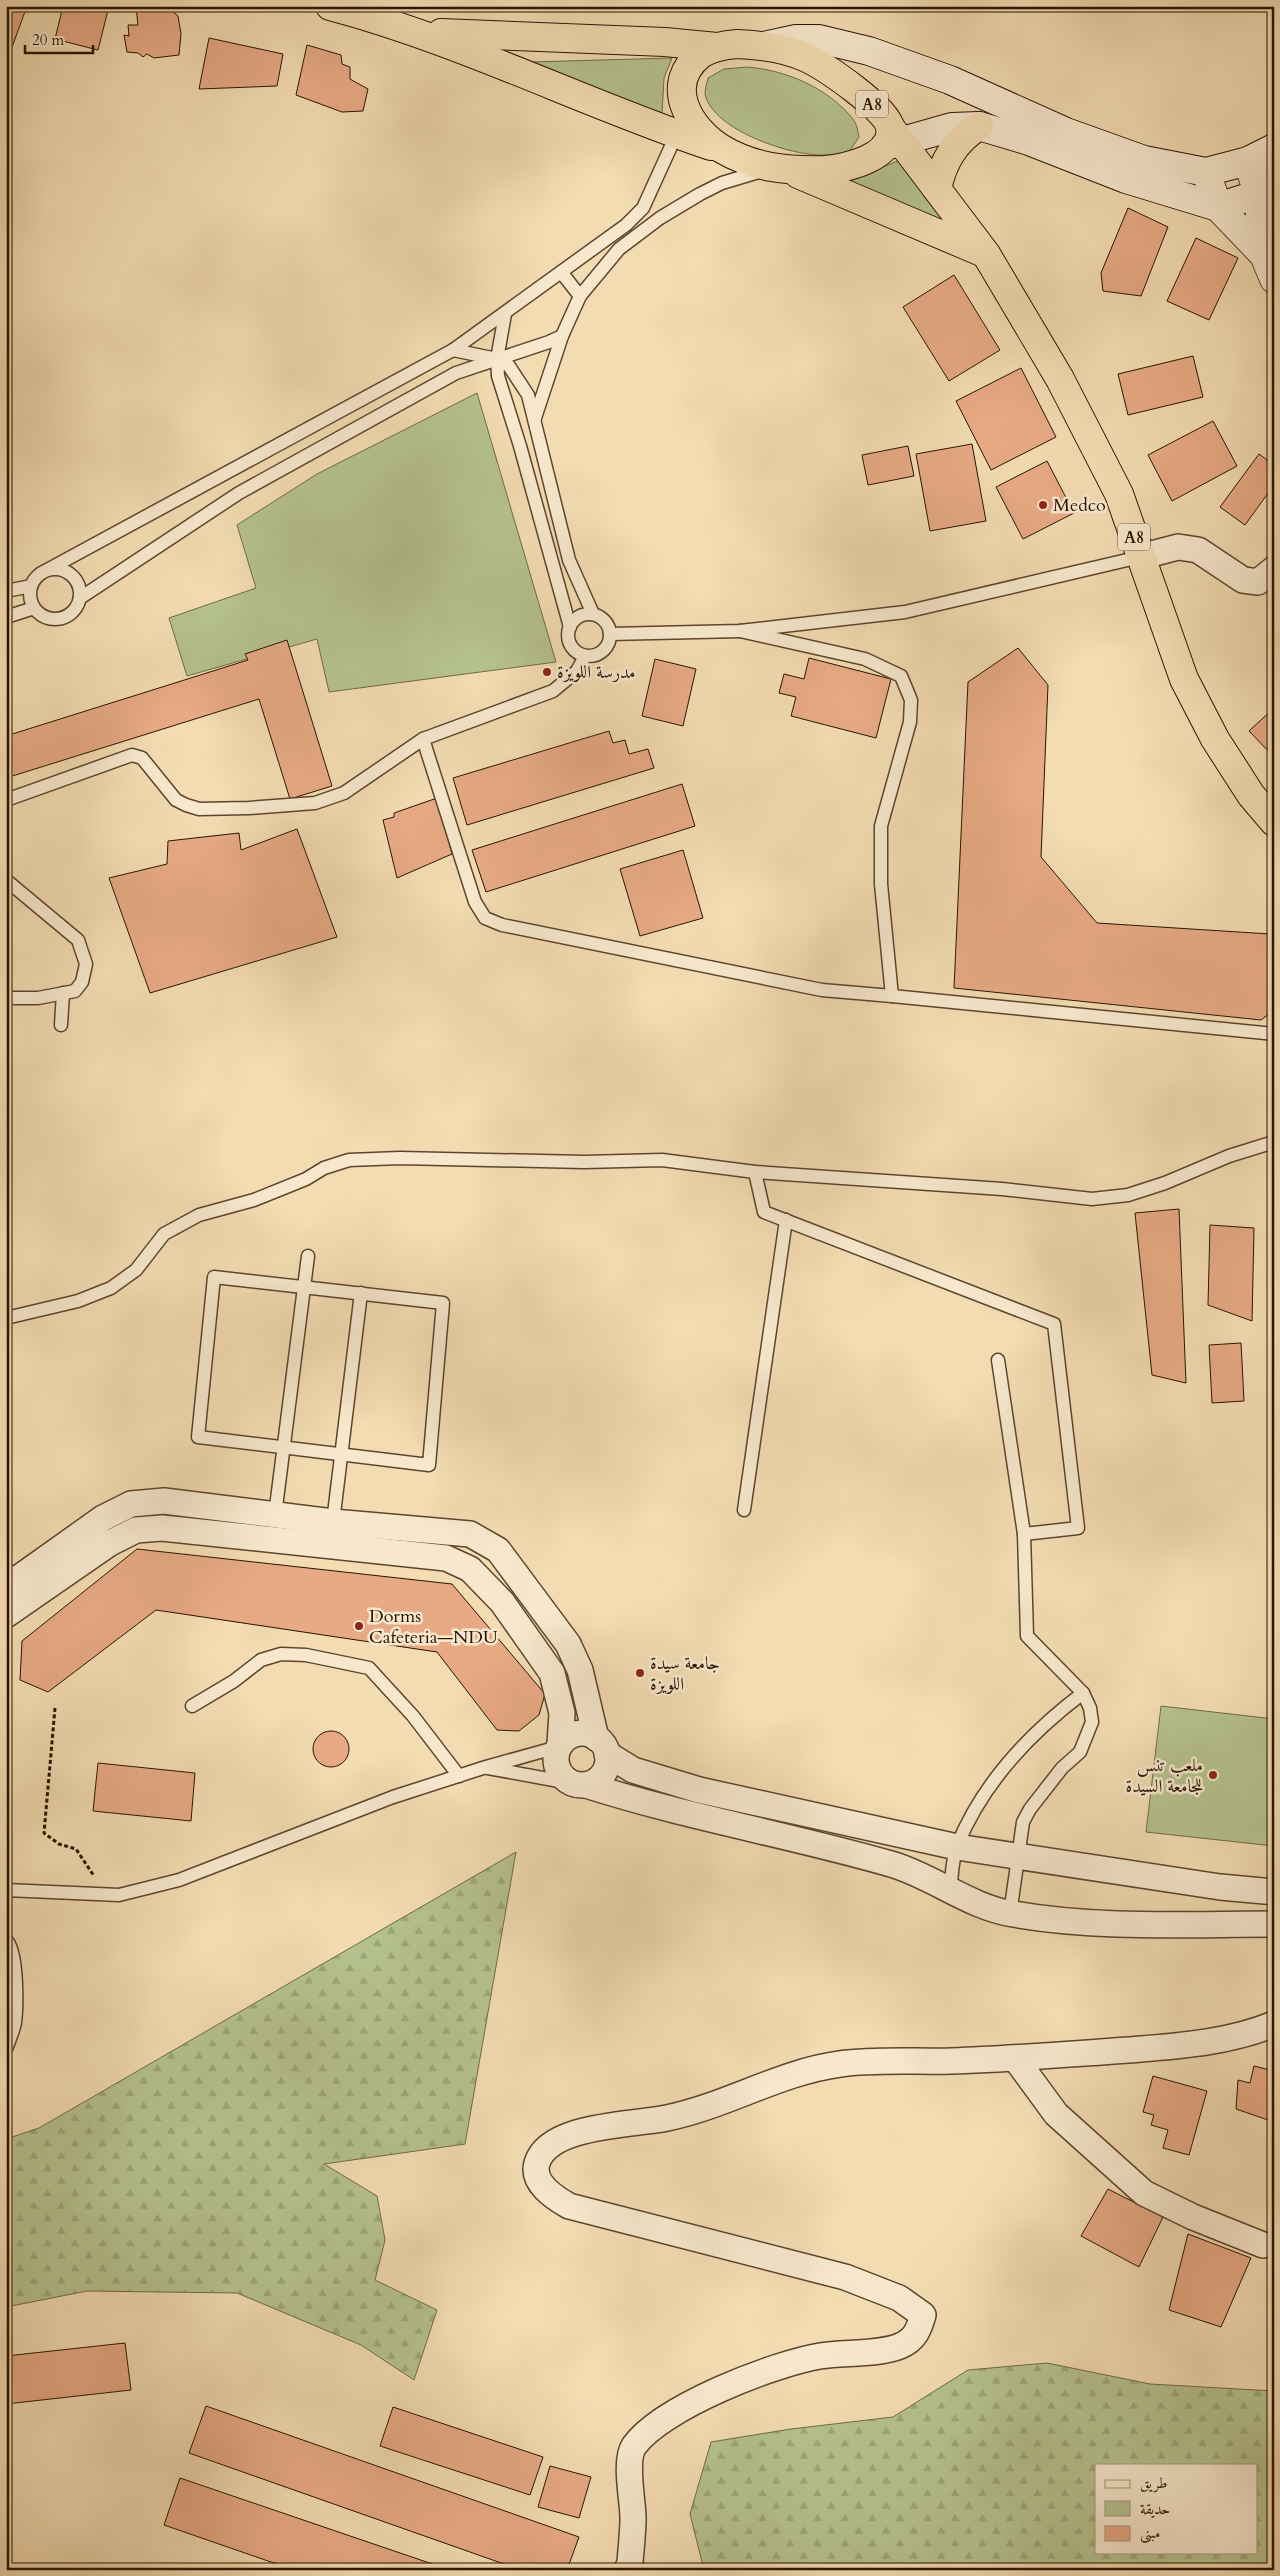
<svg xmlns="http://www.w3.org/2000/svg" width="1280" height="2576" font-family="Cardo,Amiri,serif">
<defs>
<pattern id="forest-firs" width="22" height="20" patternUnits="userSpaceOnUse" patternTransform="scale(1.25)"><rect width="22" height="20" fill="#b5c290"/><path d="M5 1l3.5 6h-7zM16 11l3.5 6h-7z" fill="#9ca67a"/></pattern>
</defs>
<rect width="100%" height="100%" fill="#f3dcb2"/>
<filter id="stains"><feTurbulence type="fractalNoise" baseFrequency=".004" numOctaves="4"/><feColorMatrix values="0 0 0 0 .2 0 0 0 0 .09 0 0 0 0 .02 0 0 0 .5 -.17"/></filter>
<radialGradient id="worn" r=".72"><stop offset=".6" stop-color="#630" stop-opacity="0"/><stop offset="1" stop-color="#630" stop-opacity=".3"/></radialGradient>
<g fill="#b5c290" stroke="#6f6a48">
<path d="M672,58L664,78L662,114L530,62Z"/>
<path d="M747,67C786,70 828,88 853,119C857,124 858,132 859,137L849,152C842,153 834,155 826,155C794,157 713,131 705,94C705,89 707,83 708,78L724,69Z"/>
<path d="M905,158L955,229L846,182Z"/>
<path d="M477,393L556,662L329,692L317,639L187,676L169,618L256,588L237,525L317,474Z"/>
<path d="M1161,1706L1274,1719V1846L1146,1832Z"/>
</g>
<g fill="url(#forest-firs)" stroke="#6f6a48" fill-rule="evenodd">
<path d="M516,1852L465,2144L324,2164L377,2196L385,2240L375,2280L437,2310L414,2380L361,2345L237,2293L87,2291L6,2307V2139L39,2128Z"/>
<path d="M1047,2363L1150,2384L1274,2391V2570H704L690,2514L711,2442L791,2429L893,2417L968,2370ZM1096,2465H1256V2552H1096Z"/>
</g>
<g fill="#e7aa85" stroke="#291300">
<path d="M6,6H27L11,50L6,49Z"/>
<path d="M63,6H109L98,50L55,39Z"/>
<path d="M166,6L178,16L181,34L179,55L154,58L147,54L143,57L138,53L127,52L124,35L129,36L128,25H138L136,7Z"/>
<path d="M209,38L283,54L277,86L199,89Z"/>
<path d="M307,45L341,55L342,64L350,67V79L368,89L363,111L342,112L296,95Z"/>
<path d="M1128,208L1168,227L1141,296L1103,291L1101,273Z"/>
<path d="M1196,238L1238,258L1209,320L1167,301Z"/>
<path d="M954,275L1000,350L949,381L903,307Z"/>
<path d="M1193,356L1203,397L1128,415L1118,374Z"/>
<path d="M1021,368L1056,437L991,470L956,401Z"/>
<path d="M1213,421L1237,466L1172,501L1148,455Z"/>
<path d="M972,444L986,521L930,531L916,454Z"/>
<path d="M908,446L914,476L868,485L862,455Z"/>
<path d="M1259,454L1274,465V485L1245,525L1220,507Z"/>
<path d="M1047,461L1074,513L1023,539L996,487Z"/>
<path d="M287,640L332,786L290,799L259,699L6,778V736L248,660L245,654Z"/>
<path d="M1018,648L1048,685L1041,857L1097,923L1270,934L1274,939V1010L1261,1020L954,988L968,682Z"/>
<path d="M809,658L891,679L876,738L791,716L796,697L779,693L784,674L804,679Z"/>
<path d="M655,659L696,669L683,726L642,716Z"/>
<path d="M1274,708V757L1249,731Z"/>
<path d="M609,731L613,743L625,740L629,754L648,749L654,768L467,825L453,778Z"/>
<path d="M682,784L695,826L486,892L472,850Z"/>
<path d="M437,798L452,854L397,878L383,820L394,817V813Z"/>
<path d="M297,829L337,937L150,993L109,878L167,864L168,841L239,833L241,850Z"/>
<path d="M683,850L703,918L640,936L620,869Z"/>
<path d="M1179,1209L1186,1383L1152,1375L1135,1213Z"/>
<path d="M1210,1225L1254,1228L1252,1321L1208,1305Z"/>
<path d="M1241,1343L1244,1401L1212,1403L1209,1345Z"/>
<path d="M137,1549L452,1584L545,1694L539,1715L519,1731L497,1730L437,1652L156,1610L48,1692L20,1680L22,1641Z"/>
<circle cx="331" cy="1749" r="18"/>
<path d="M98,1763L195,1773L191,1821L93,1811Z"/>
<path d="M1254,2066L1274,2071V2122L1236,2109L1238,2080L1250,2083Z"/>
<path d="M1153,2076L1207,2091L1189,2155L1163,2148L1168,2130L1151,2125L1154,2115L1143,2112Z"/>
<path d="M1108,2189L1163,2217L1139,2267L1081,2236Z"/>
<path d="M1188,2234L1251,2258L1221,2327L1169,2310Z"/>
<path d="M125,2343L131,2390L6,2404V2356Z"/>
<path d="M206,2406L579,2537L567,2570H521L189,2453Z"/>
<path d="M393,2407L543,2457L530,2495L380,2446Z"/>
<path d="M550,2466L591,2477L579,2518L538,2507Z"/>
<path d="M180,2478L450,2570H294L164,2525Z"/>
</g>
<g fill="none" stroke-linecap="round" stroke-linejoin="round">
<g stroke="#5c452c" stroke-width="15">
<g id="service">
<path d="M561,272L580,296"/>
<path d="M505,314L497,359L498,376L520,446L570,627"/>
<path d="M453,350L497,359L509,366L528,395L569,560L593,614"/>
<path d="M535,418L562,336"/>
<circle cx="55" cy="594" r="25"/>
<path d="M47,570L453,350L626,225L643,208L678,131"/>
<path d="M6,591L31,586"/>
<path d="M80,598L239,493L456,373L549,342L562,336L580,296L619,249L660,218L700,194L722,183L762,171"/>
<circle cx="589" cy="635" r="21"/>
<path d="M6,617L34,608"/>
<path d="M740,631L865,659L901,676L911,700L910,722L881,826V884L892,996L1274,1034"/>
<path d="M610,634L740,631L905,612L1140,557"/>
<path d="M585,656L577,671L553,691L423,739L475,902L485,918L502,925L822,990L892,996"/>
<path d="M6,800L132,755L142,758L176,800L186,805L199,809L249,808L315,803L344,793L423,739"/>
<path d="M6,880L78,940L86,964L82,982L75,991L38,998H6"/>
<path d="M61,1025L63,993"/>
<path d="M755,1172L764,1212L1054,1324L1078,1528L1024,1534"/>
<path d="M214,1277L443,1303L429,1465L198,1437Z"/>
<path d="M6,1318L78,1301L111,1288L136,1270L164,1234L199,1215L254,1200L306,1179L324,1168L349,1160L400,1158L584,1162L662,1160L755,1172L1002,1189L1092,1199L1128,1195L1165,1183L1229,1156L1274,1142"/>
<path d="M998,1360L1024,1534L1027,1636L1083,1693L1090,1708L1092,1722L1080,1752L1062,1768L1030,1809L1023,1822L1010,1914"/>
<path d="M744,1510L786,1220"/>
<path d="M275,1515L308,1256"/>
<path d="M333,1522L361,1293"/>
<path d="M192,1706L234,1681L261,1660L281,1654L306,1655L369,1668L413,1716L459,1776"/>
<path d="M488,1768L570,1783"/>
<path d="M6,1890L119,1895L179,1880L393,1797L486,1767L558,1747"/>
<path d="M950,1891C952,1877 952,1859 957,1846C982,1784 1030,1733 1083,1693"/>
<path d="M6,1940C18,1950 17,2007 15,2023C13,2032 9,2041 6,2049"/>
</g>
</g>
<g stroke="#5c452c" stroke-width="28">
<g id="minor">
<path d="M1140,557L1178,547L1198,550L1243,580L1258,582L1274,569"/>
<path d="M6,1587L103,1518L131,1504L164,1501L333,1522L470,1534L498,1550L568,1644L580,1670L596,1738"/>
<path d="M6,1615L110,1543L136,1530L162,1528L446,1558L470,1569L502,1602L552,1673L562,1713L560,1744"/>
<circle cx="582" cy="1759" r="26"/>
<path d="M607,1754L633,1770L699,1790L957,1847L1220,1887L1274,1892"/>
<path d="M586,1785C686,1817 790,1835 891,1864C933,1876 969,1907 1013,1914C1099,1929 1187,1924 1274,1924"/>
<path d="M1015,2058L1056,2114L1144,2193L1193,2217L1263,2245"/>
<path d="M627,2570L630,2563C631,2548 633,2533 633,2518C633,2500 624,2461 634,2446C662,2407 773,2364 820,2356C843,2352 878,2355 900,2346C915,2340 919,2329 923,2315L899,2298L845,2277L569,2206C555,2198 531,2183 537,2163C549,2124 634,2125 667,2118C726,2106 780,2072 840,2064C876,2059 915,2062 952,2061C1011,2059 1070,2054 1129,2050C1178,2046 1228,2043 1274,2024"/>
</g>
</g>
<g stroke="#5c452c" stroke-width="30">
<g id="tertiary">
<path d="M1248,161L1258,194L1264,255L1274,279"/>
<path d="M1206,172L1218,207L1264,255"/>
</g>
</g>
<g stroke="#291300" stroke-width="30">
<g id="secondary">
<path d="M764,46L796,39H819L869,51L950,80L1066,132L1144,160L1206,172L1248,161L1274,148"/>
<path d="M885,146L952,127L979,126L1029,141L1126,179L1218,207L1258,194L1274,179"/>
</g>
</g>
<g stroke="#291300" stroke-width="30">
<g id="trunk">
<path d="M330,6C462,41 583,103 711,146"/>
<path d="M441,33L665,42L717,47"/>
<path d="M737,44C760,45 786,48 807,58C826,67 886,108 890,127C897,157 844,169 824,170C788,171 754,168 722,149C689,129 662,84 701,54C712,47 725,45 737,44Z"/>
<path d="M890,127L986,254L1060,379L1119,494L1184,679L1215,739L1251,795L1274,822"/>
<path d="M798,174L984,253"/>
<path d="M937,189C943,161 955,141 979,126"/>
</g>
</g>
<path stroke="#291300" stroke-width="3" stroke-dasharray="4 2.5" stroke-linecap="butt" d="M55,1708L44,1833L59,1844L76,1849L94,1876"/>
<use href="#service" stroke="#f7e8cd" stroke-width="12"/>
<use href="#minor" stroke="#f7e8cd" stroke-width="25"/>
<use href="#tertiary" stroke="#f7e8cd" stroke-width="28"/>
<use href="#secondary" stroke="#f7e8cd" stroke-width="28"/>
<use href="#trunk" stroke="#f3dcb2" stroke-width="28"/>
</g>
<g fill="#8f2418" stroke="#f7e8cd" stroke-width="2">
<circle cx="1043" cy="505" r="5"/>
<circle cx="547" cy="672" r="5"/>
<circle cx="359" cy="1626" r="5"/>
<circle cx="640" cy="1673" r="5"/>
<circle cx="1213" cy="1775" r="5"/>
</g>
<g text-anchor="middle" stroke-width="5" stroke-linejoin="round" paint-order="stroke">
<g fill="#f7e8cd" stroke="#67533e" stroke-width="1">
<rect x="856" y="90.5" width="32" height="27" rx="4"/>
<rect x="1118" y="523.5" width="32" height="27" rx="4"/>
</g>
<g font-size="16" font-weight="bold" fill="#291300">
<text x="872" y="110">A8</text>
<text x="1134" y="543">A8</text>
</g>
<g font-size="18" fill="#291300" stroke="#f7e8cd" text-anchor="start">
<text x="1053" y="511">Medco</text>
<text x="557" y="678">مدرسة اللويزة</text>
<text x="369" y="1622">Dorms<tspan x="369" dy="21">Cafeteria—NDU</tspan></text>
<text x="650" y="1669">جامعة سيدة<tspan x="650" dy="21">اللويزة</tspan></text>
<text x="1203" y="1771" text-anchor="end">ملعب تنس<tspan x="1203" dy="21">للجامعة السيدة</tspan></text>
</g>
</g>
<rect width="1280" height="2576" fill="none" stroke="#f3dcb2" stroke-width="25"/>
<rect x="8" y="8" width="1265" height="2561" fill="none" stroke="#291300" stroke-width="2.5"/>
<rect x="12" y="12" width="1255" height="2551" fill="none" stroke="#291300"/>
<rect x="1095" y="2464" width="162" height="90" fill="#f7e8cd" stroke="#a5937b"/>
<rect x="1105" y="2480" width="25" height="8" fill="#f7e8cd" stroke="#a5937b"/>
<text x="1140" y="2488" font-size="15" fill="#291300">طريق</text>
<rect x="1105" y="2501" width="25" height="15" fill="#b5c290" stroke="#a5937b"/>
<text x="1140" y="2514" font-size="15" fill="#291300">حديقة</text>
<rect x="1105" y="2526" width="25" height="15" fill="#e7aa85" stroke="#a5937b"/>
<text x="1140" y="2538" font-size="15" fill="#291300">مبنى</text>
<path d="M25 45v8h68v-8" fill="none" stroke="#291300" stroke-width="2.5"/>
<text x="32" y="45" font-size="15" fill="#291300" stroke="#f7e8cd" stroke-width="4" paint-order="stroke">20 m</text>
<rect width="100%" height="100%" filter="url(#stains)"/>
<rect width="100%" height="100%" fill="url(#worn)"/>
</svg>
